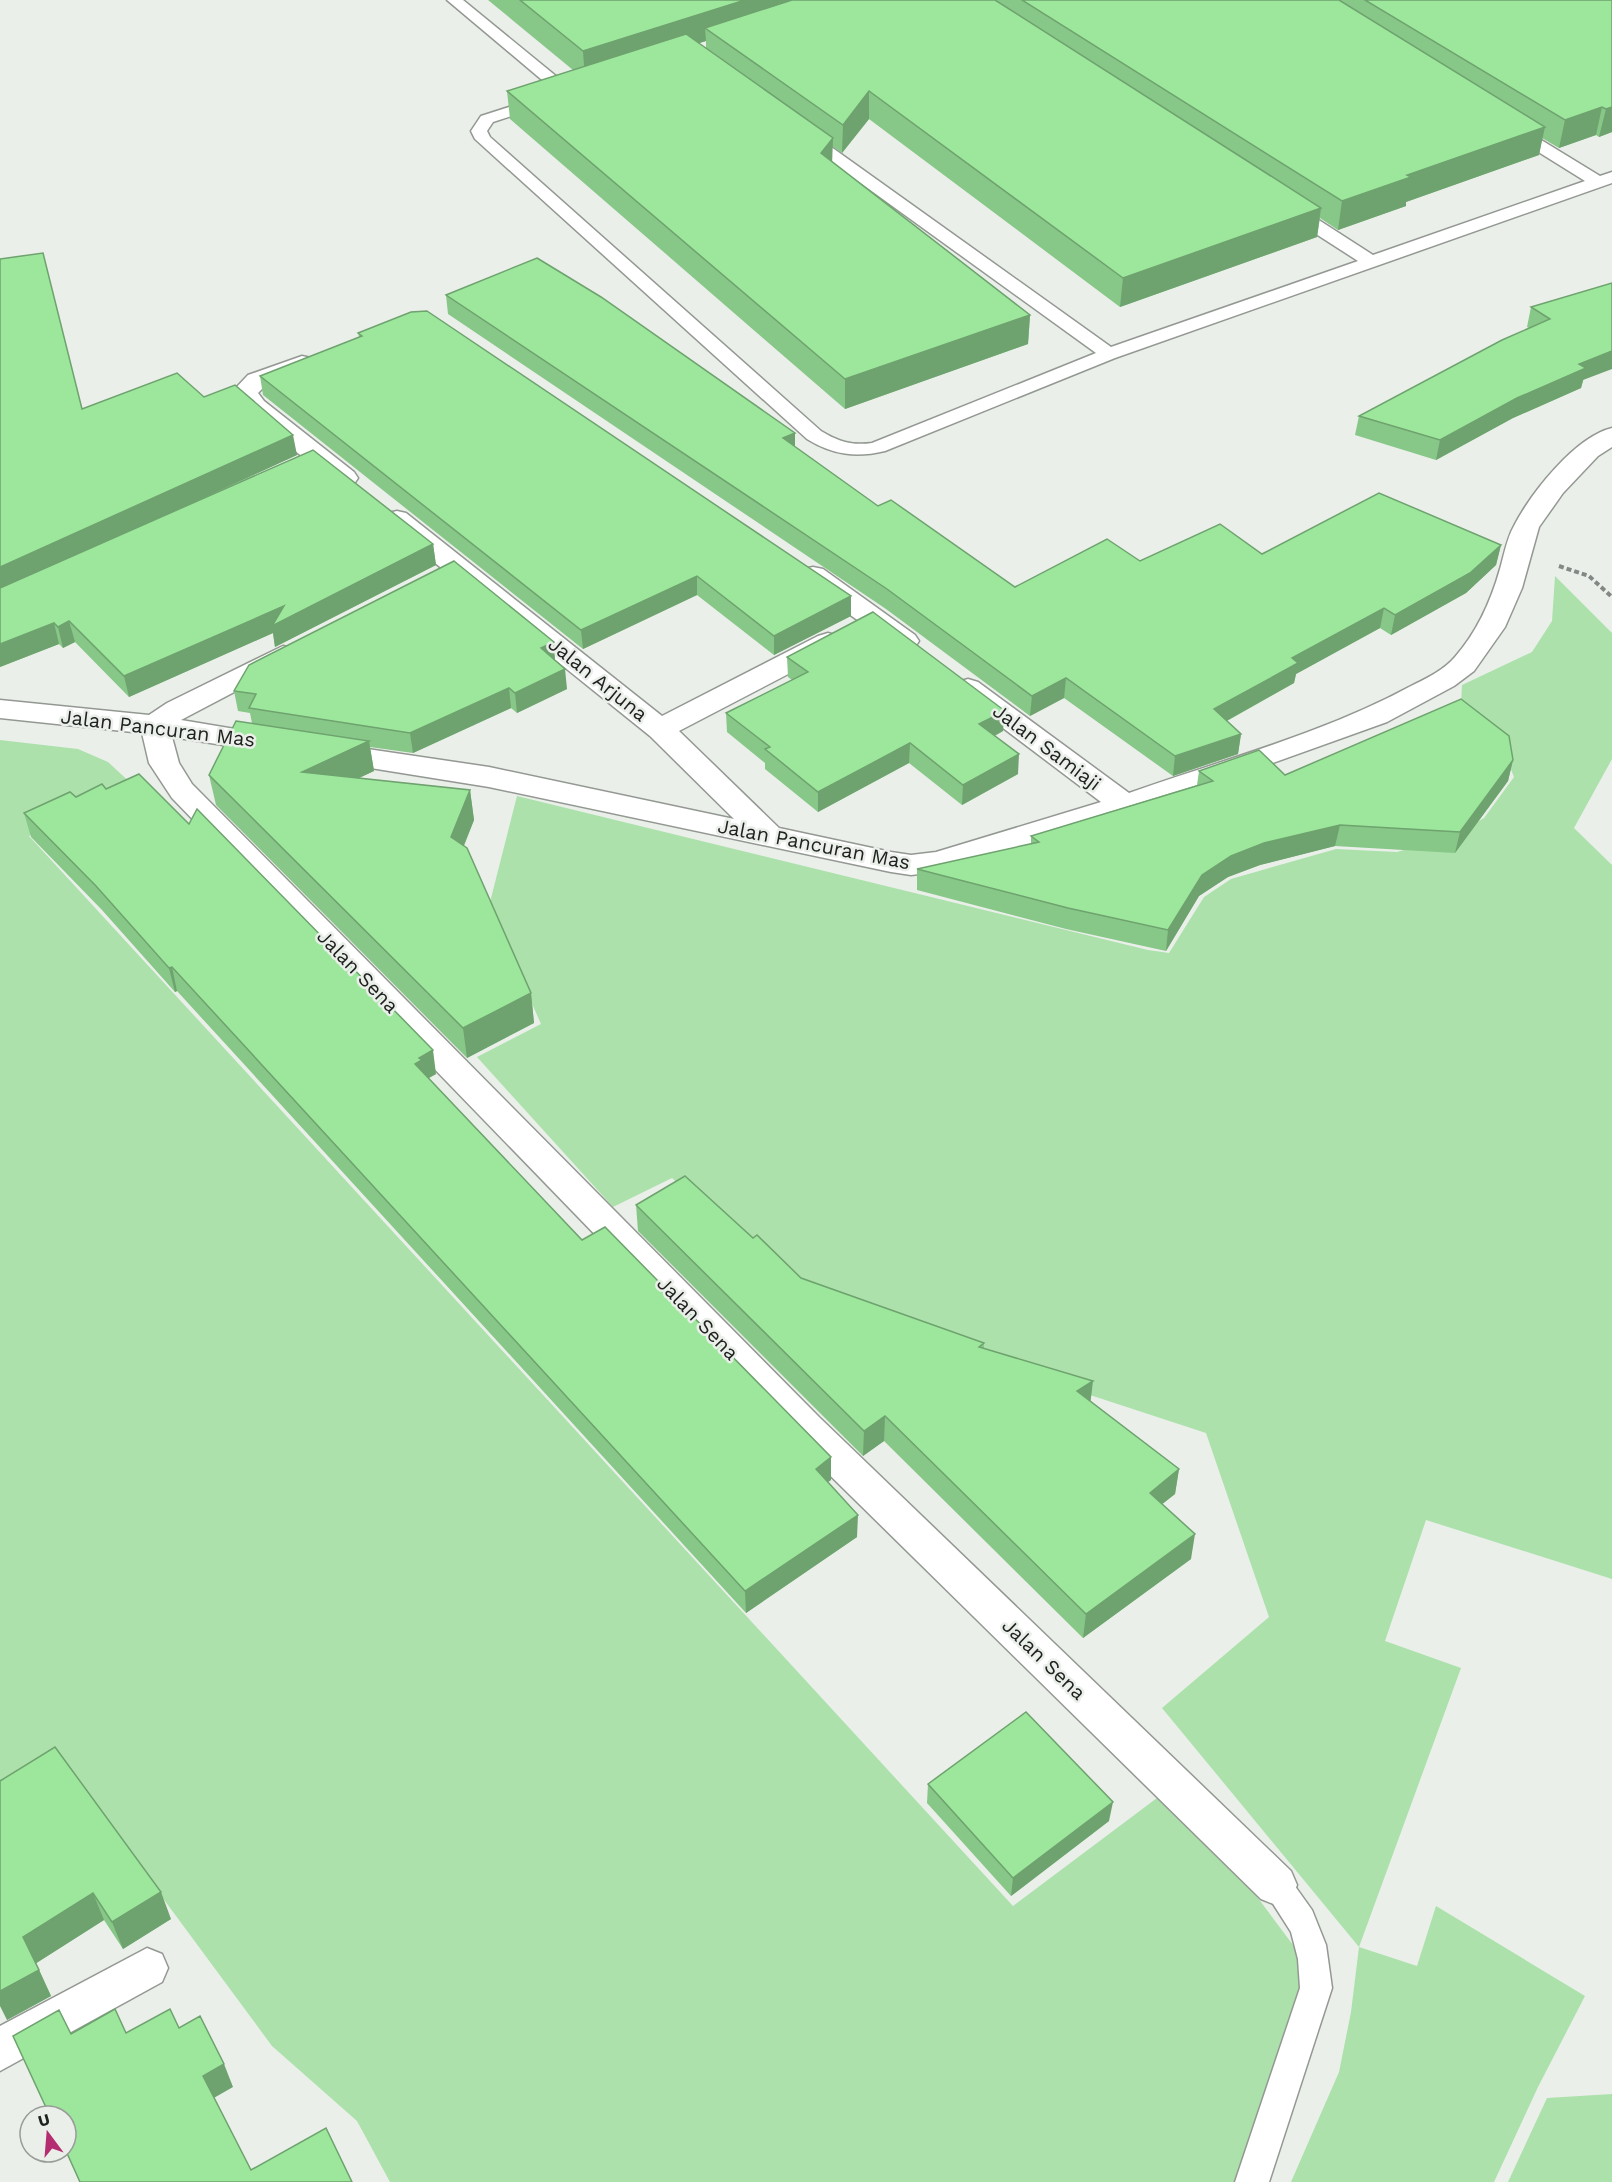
<svg xmlns="http://www.w3.org/2000/svg" width="1612" height="2182" font-family="'Work Sans',sans-serif">
<rect width="100%" height="100%" fill="#eaefea"/>
<g fill="#ace1ab">
<path d="M1555,576L1612,633V759L1574,828L1612,865V1579L1426,1520L1385,1641L1461,1668L1359,1947L1417,1966L1436,1906L1585,1996L1538,2087L1494,2182H1291L1339,2072L1351,2012L1359,1947L1162,1708L1269,1617L1206,1433L818,1306L802,1297L672,1178L613,1207L477,1057L541,1024L489,906L517,796L1148,950L1169,953L1204,897L1231,879L1336,849L1397,852L1453,836L1484,818L1514,777L1506,757L1461,704L1462,685L1532,652L1552,621Z"/>
<path d="M0,740L78,749L108,762L134,786L29,836L1013,1906L1157,1798L1237,1870L1305,1961L1325,2007L1253,2182H390L357,2121L272,2046L66,1767L0,1808Z"/>
<path d="M1612,2094V2182H1508L1547,2098Z"/>
</g>
<g fill="none" stroke-linecap="round" stroke-linejoin="round">
<g stroke="#949893" stroke-width="3">
<g id="lane">
<path d="M447,0H463L573,90L575,93L573,96H561Z"/>
<path d="M540,97L548,102L546,105L493,122L487,131L490,137L821,431C837,441 852,446 872,443L1096,353L801,140L799,137L801,134H813L1111,347L1358,261L1285,214L1283,210L1285,206H1297L1373,255L1585,181L1508,133L1506,130L1508,127H1520L1600,176L1612,172V183L1115,358L885,451C856,458 833,455 807,439L475,139L471,131L481,116Z"/>
<path d="M1276,1871L1287,1875L1312,1910L1326,1945L1332,1988L1269,2182H1235L1300,1988L1298,1959L1291,1932L1261,1885L1265,1875Z"/>
</g>
</g>
<g stroke="#949893" stroke-width="3">
<g id="street">
<path d="M302,356L311,358L314,363L311,368L266,385L258,393L264,401L354,472L358,478L354,484L345,486L336,484L246,411L232,392L248,375Z"/>
<path d="M1612,428V447L1598,456L1563,493L1539,527L1522,588L1505,627L1474,671L1454,686L1387,722L1136,812L937,872L911,875L891,872L489,787L327,761L317,759L312,752L317,745L327,743L489,767L734,819L650,736L388,525L384,519L388,513L397,511L406,513L662,716L818,636L828,633L838,636L842,642L838,648L679,731L779,828L891,852L911,855L936,852L1101,802L958,694L954,688L958,682L968,679L978,682L1129,793C1222,760 1322,734 1409,687C1425,679 1443,671 1455,657C1477,632 1491,601 1500,569C1504,555 1507,538 1514,526C1531,493 1575,437 1612,428Z"/>
<path d="M813,567L823,569L915,635L919,641L915,647L905,650L895,647L803,581L799,575L803,569Z"/>
<path d="M283,646L293,649L297,655L293,661L181,720L283,737L288,744L283,751L273,753L172,737L179,763L192,784L819,1417L1291,1871L1297,1885L1291,1899L1276,1905L1261,1899L793,1439L172,798L149,763L142,733L0,718V700L149,715L167,703Z"/>
<path d="M147,1948L162,1954L168,1968L162,1982L0,2071V2026Z"/>
</g>
</g>
<path stroke="#848784" stroke-width="4" stroke-dasharray="5 3" stroke-linecap="butt" d="M1559,566L1589,576L1612,597"/>
<use href="#lane" fill="#fff" fill-rule="evenodd"/>
<use href="#street" fill="#fff" fill-rule="evenodd"/>
</g>
<g fill="#87c787" fill-rule="evenodd">
<path d="M488,0H1612V132L1599,137L1596,135L1559,148L1542,138L1539,155L1406,202V206L1338,230L1320,218L1317,237L1120,307L869,119L842,153L832,146V162L1030,315L1028,344L845,409L510,119L507,91L573,70ZM706,41V48L699,43Z"/>
<path d="M1612,283L1581,388L1513,418L1436,460L1355,435L1359,416L1529,328L1527,327L1531,307Z"/>
<path d="M446,295L795,433V447L878,506L1015,587L1140,561L1262,554L1501,545L1496,565L1466,593L1391,635L1380,628L1296,674L1294,683L1227,721L1241,734L1238,754L1173,776L1064,698L1030,716L886,609L448,314Z"/>
<path d="M358,333L851,616L774,655L697,595L583,649L263,395L260,376L359,337Z"/>
<path d="M204,397L297,455L158,519L433,544L436,565L275,647L273,633L129,697L75,642L63,648L59,644L0,667L82,409Z"/>
<path d="M554,642L555,660L567,689L517,713L511,708L413,753L370,747L374,771L359,778L470,790L474,820L464,846L531,993L534,1023L467,1058L216,805L209,775L252,723L250,713L238,711L234,691Z"/>
<path d="M787,657L1003,731L995,736L1018,774L962,805L909,763L818,812L765,769V763L727,732L726,713L792,680L788,677Z"/>
<path d="M1513,760L1508,781L1455,853L1335,846L1260,865L1228,877L1199,896L1166,951L1066,929L917,890V869L1031,844V836L1197,785L1199,771L1285,775Z"/>
<path d="M106,789L436,1074L429,1078L582,1240L831,1457V1480L828,1482L857,1537L746,1613L177,991L175,992L102,910L31,837L24,813L76,797Z"/>
<path d="M636,1205L753,1238L801,1278L984,1343V1349L1091,1402L1179,1469L1175,1494L1162,1504L1191,1559L1083,1638L884,1441L863,1456L638,1231Z"/>
<path d="M0,1781L171,1919L123,1949L104,1920L36,1963L51,1996L7,2020Z"/>
<path d="M928,1784L1109,1821L1011,1896L927,1803Z"/>
</g>
<g fill="#6ea26e">
<path d="M745,0H826L705,28L706,41L585,79L583,51Z"/>
<path d="M869,91V119L842,153L843,125Z"/>
<path d="M1602,107L1596,135L1559,148L1565,120Z"/>
<path d="M1612,107V132L1599,137L1606,109Z"/>
<path d="M1545,127L1539,155L1406,202V206L1338,230L1342,201L1407,175Z"/>
<path d="M833,138L832,166L821,153Z"/>
<path d="M1321,208L1317,237L1120,307L1123,278Z"/>
<path d="M1030,315L1028,344L845,409V379Z"/>
<path d="M1612,351V369L1583,380L1581,388L1513,418L1436,460L1440,440L1579,364Z"/>
<path d="M795,433V453L783,438Z"/>
<path d="M293,435L297,455L0,591V567Z"/>
<path d="M433,544L436,565L275,647L273,633L129,697L124,676L284,606Z"/>
<path d="M1501,545L1496,565L1466,593L1391,635L1395,615Z"/>
<path d="M697,576V595L583,649L581,630Z"/>
<path d="M851,596V616L774,655V636Z"/>
<path d="M1384,608L1380,628L1296,674L1294,683L1212,729L1214,709L1292,658Z"/>
<path d="M69,621L75,642L63,648L58,627Z"/>
<path d="M54,623L59,644L0,667V644Z"/>
<path d="M554,642L555,662L541,648Z"/>
<path d="M565,669L567,689L517,713L515,693Z"/>
<path d="M1066,678L1064,698L1030,716L1032,696Z"/>
<path d="M509,688L511,708L413,753L410,733Z"/>
<path d="M1005,711L1003,731L978,744L979,724Z"/>
<path d="M1241,734L1238,754L1173,776L1175,756Z"/>
<path d="M369,741L374,771L307,802L302,772Z"/>
<path d="M910,743L909,763L818,812V792Z"/>
<path d="M1019,754L1018,774L962,805L963,785Z"/>
<path d="M1513,760L1508,781L1455,853L1460,832Z"/>
<path d="M470,790L474,820L455,867L451,837Z"/>
<path d="M1340,825L1335,846L1260,865L1228,877L1199,896L1166,951L1168,930L1202,875L1231,856L1264,843Z"/>
<path d="M172,967L177,991L175,992L169,968Z"/>
<path d="M531,993L534,1023L467,1058L463,1028Z"/>
<path d="M433,1050L436,1074L425,1080L415,1064L419,1058Z"/>
<path d="M1093,1381L1090,1406L1077,1391Z"/>
<path d="M885,1416L884,1441L863,1456L864,1431Z"/>
<path d="M831,1457V1480L815,1491L816,1469Z"/>
<path d="M1179,1469L1175,1494L1146,1517L1150,1493Z"/>
<path d="M858,1515L857,1537L746,1613L745,1591Z"/>
<path d="M1195,1534L1191,1559L1083,1638L1086,1614Z"/>
<path d="M1113,1802L1109,1821L1011,1896L1013,1878Z"/>
<path d="M161,1892L171,1919L123,1949L112,1922Z"/>
<path d="M93,1893L104,1920L35,1964L23,1937Z"/>
<path d="M39,1970L51,1996L7,2020L0,2006V1991Z"/>
<path d="M224,2064L233,2087L212,2099L203,2076Z"/>
</g>
<g fill="#9de79d" stroke="#6ea26e" stroke-width="1.5">
<path d="M520,0H745L583,51Z"/>
<path d="M792,0H995L1321,208L1123,278L869,91L843,125L705,28Z"/>
<path d="M1022,0H1339L1545,127L1407,175L1411,177L1342,201Z"/>
<path d="M1365,0H1612V107L1606,109L1602,107L1565,120Z"/>
<path d="M686,34L833,138L821,153L1030,315L845,379L507,91Z"/>
<path d="M43,253L82,409L177,373L204,397L235,385L293,435L0,567V259Z"/>
<path d="M537,258L601,297L795,433L783,438L878,506L891,500L1015,587L1107,539L1140,561L1220,524L1262,554L1379,493L1501,545L1470,573L1395,615L1384,608L1292,658L1298,663L1214,709L1241,734L1175,756L1066,678L1032,696L887,589L446,295Z"/>
<path d="M1612,283V351L1579,364L1586,368L1517,398L1440,440L1359,416L1502,340L1550,319L1531,307Z"/>
<path d="M427,311L851,596L774,636L697,576L581,630L260,376L362,336L358,333L411,312Z"/>
<path d="M313,450L433,544L272,626L284,606L124,676L69,621L58,627L54,623L0,644V588Z"/>
<path d="M454,561L554,642L541,648L565,669L515,693L509,688L410,733L249,708L256,694L234,691L249,665Z"/>
<path d="M873,612L1005,711L979,724L1019,754L963,785L910,743L818,792L765,749L770,747L726,713L808,672L787,657Z"/>
<path d="M1461,699L1509,736L1513,760L1460,832L1340,825L1264,843L1231,856L1202,875L1168,930L1068,908L917,869L1039,842L1031,836L1213,781L1199,771L1259,750L1285,775Z"/>
<path d="M236,721L369,741L302,772L470,790L451,837L467,848L531,993L463,1028L209,775Z"/>
<path d="M139,774L189,824L197,809L433,1050L419,1058L422,1060L415,1064L582,1240L605,1227L831,1457L816,1469L858,1515L745,1591L172,967L169,968L96,886L24,813L70,792L76,797L102,784L106,789Z"/>
<path d="M685,1176L753,1238L757,1235L801,1278L984,1343L979,1347L1093,1381L1077,1391L1179,1469L1150,1493L1195,1534L1086,1614L885,1416L864,1431L636,1205Z"/>
<path d="M1026,1712L1113,1802L1013,1878L928,1784Z"/>
<path d="M55,1747L161,1892L112,1922L93,1893L23,1937L39,1970L0,1991V1781Z"/>
<path d="M115,2009L126,2033L170,2009L179,2028L200,2016L224,2064L203,2076L251,2170L326,2128L352,2182H80L66,2151V2116H50L13,2036L59,2010L71,2034Z"/>
</g>
<g text-anchor="middle" stroke-width="5" stroke-linejoin="round" paint-order="stroke">
<g font-size="20" fill="#202220" stroke="#eaefea">
<text transform="translate(598 679) rotate(39)" y="7">Jalan Arjuna</text>
<text transform="translate(158 728) rotate(7)" y="7">Jalan Pancuran Mas</text>
<text transform="translate(1047 747) rotate(37)" y="7">Jalan Samiaji</text>
<text transform="translate(814 844) rotate(11)" y="7">Jalan Pancuran Mas</text>
<text transform="translate(358 971) rotate(46)" y="7">Jalan Sena</text>
<text transform="translate(698 1318) rotate(46)" y="7">Jalan Sena</text>
<text transform="translate(1044 1659) rotate(44)" y="7">Jalan Sena</text>
</g>
</g>
<g transform="translate(48 2134) rotate(344)"><circle r="28" fill="#eaefea" stroke="#999d99" stroke-width="1.5"/>
<path d="M0-4.5L10 22L0 15L-10 22Z" fill="#b42d71"/>
<text y="-9" font-size="16" font-weight="bold" text-anchor="middle" fill="#202220">U</text>
</g>
</svg>
